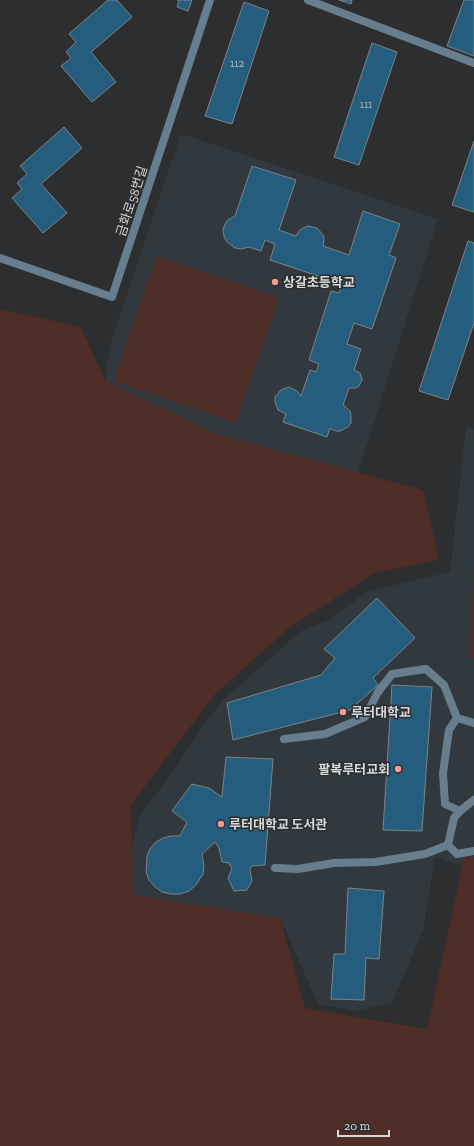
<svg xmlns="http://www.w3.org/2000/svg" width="474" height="1146" font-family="'Zilla Slab','Noto Sans KR',serif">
<rect width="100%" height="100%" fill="#2c2e2f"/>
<g fill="#31393e">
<path d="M181,134L438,219L358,473L216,434L105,381L110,345Z"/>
<path d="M466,428L474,429V869L435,857L423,931L392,1003L355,1011L318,1004L280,918L128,896V865L139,817L177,766L202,726L224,699L301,631L328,620L368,591L450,572Z"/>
</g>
<g fill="#502e28">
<path d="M157,256L279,298L236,423L114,381Z"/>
<path d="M0,309L81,327L105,381L216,434L423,490L439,560L374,573L289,628L215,694L131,805L133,895L280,918L305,1008L427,1029L465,854L474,859V1146H0Z"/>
<path d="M474,567V659H470Z"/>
</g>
<g fill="#245d7e" stroke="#808385">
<path d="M108,0H117L132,17L91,52L116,82L92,102L61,66L71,58L66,52L76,42L69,34Z"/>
<path d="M177,0H192L188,11L177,7L179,1Z"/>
<path d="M339,0H352L351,4Z"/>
<path d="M464,0H474V56L447,46Z"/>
<path d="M244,2L269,11L232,124L205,116Z"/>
<path d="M372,43L397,52L359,165L334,157Z"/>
<path d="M64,127L82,148L41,184L67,213L43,233L12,198L22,189L17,183L27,174L20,166Z"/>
<path d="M474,141V212L452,205Z"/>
<path d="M252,166L296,180L279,230L296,236L299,231L303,228L308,226L317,228L323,235L324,239L323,246L349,255L363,211L400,224L389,255L396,258L372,329L354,323L347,344L361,349L354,370L360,373L362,380L359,386L356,388H349L343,405L350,411L351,415V423L348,427L340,431H336L330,428L327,437L283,422L286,414L278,410L275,402V397L281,390L289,387L297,391L301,396L310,370L316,372L319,364L309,360L331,291L339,293L342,284L270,260L275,244L265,240L261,251L249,247L241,249L235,248L226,241L224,236L223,230L225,224L228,220L235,216Z"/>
<path d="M468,241L474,243V323L448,400L419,391Z"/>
<path d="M377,598L415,638L373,678L378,685L350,710L233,740L227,703L321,675L335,658L324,649Z"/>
<path d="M392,685L432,687L422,831L383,830Z"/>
<path d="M226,757L273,759L265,865L251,866L250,870L252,881L247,890L234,891L228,878L232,869L229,863L222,862L219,848L215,842L202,854L204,866L203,874L196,885L189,891L180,894H171L162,892L155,887L149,880L146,872L147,856L150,849L156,842L163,838L171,836H180L187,822L172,811L192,784L209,788L222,797Z"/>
<path d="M348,888L384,891L379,959L366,958L364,1000L331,999L334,954H345Z"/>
</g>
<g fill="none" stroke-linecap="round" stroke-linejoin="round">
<g stroke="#677e8e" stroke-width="8">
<path d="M457,718L449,730L443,773L445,804L460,811"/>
<path d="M284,739L325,734L365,717L378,692L392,674L426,669L444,685L457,718L474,723"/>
<path d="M474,800L460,811L454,818L448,845L457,854L474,851"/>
<path d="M275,868L298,869L334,863L375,862L425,854L448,845"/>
</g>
<g stroke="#677e8e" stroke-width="8">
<path d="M308,0L474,63"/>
<path d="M0,258L112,297L210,0"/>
</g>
</g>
<g fill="#f49d8d" stroke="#2c2e2f" stroke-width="1.5">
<circle cx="275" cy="282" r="4"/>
<circle cx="343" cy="712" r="4"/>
<circle cx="398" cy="769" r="4"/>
<circle cx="221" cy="824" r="4"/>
</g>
<g text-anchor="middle" stroke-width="3" stroke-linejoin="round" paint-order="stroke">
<g font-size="11" fill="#aabac3">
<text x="237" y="67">112</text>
<text x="366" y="108">111</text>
</g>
<g font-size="13" fill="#d7d9da" stroke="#2c2e2f">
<text transform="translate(131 201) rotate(-72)" y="5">금화로58번길</text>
</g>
<g font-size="13" font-weight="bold" fill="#d7d9da" stroke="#2c2e2f" text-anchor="start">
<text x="283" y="287">상갈초등학교</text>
<text x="351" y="717">루터대학교</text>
<text x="390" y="774" text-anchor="end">팔복루터교회</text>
<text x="229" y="829">루터대학교 도서관</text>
</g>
</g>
<path d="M338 1130v6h51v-6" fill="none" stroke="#d7d9da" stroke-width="2"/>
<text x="344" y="1130" font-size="12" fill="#d7d9da" stroke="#2c2e2f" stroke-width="3" paint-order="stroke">20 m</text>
</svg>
